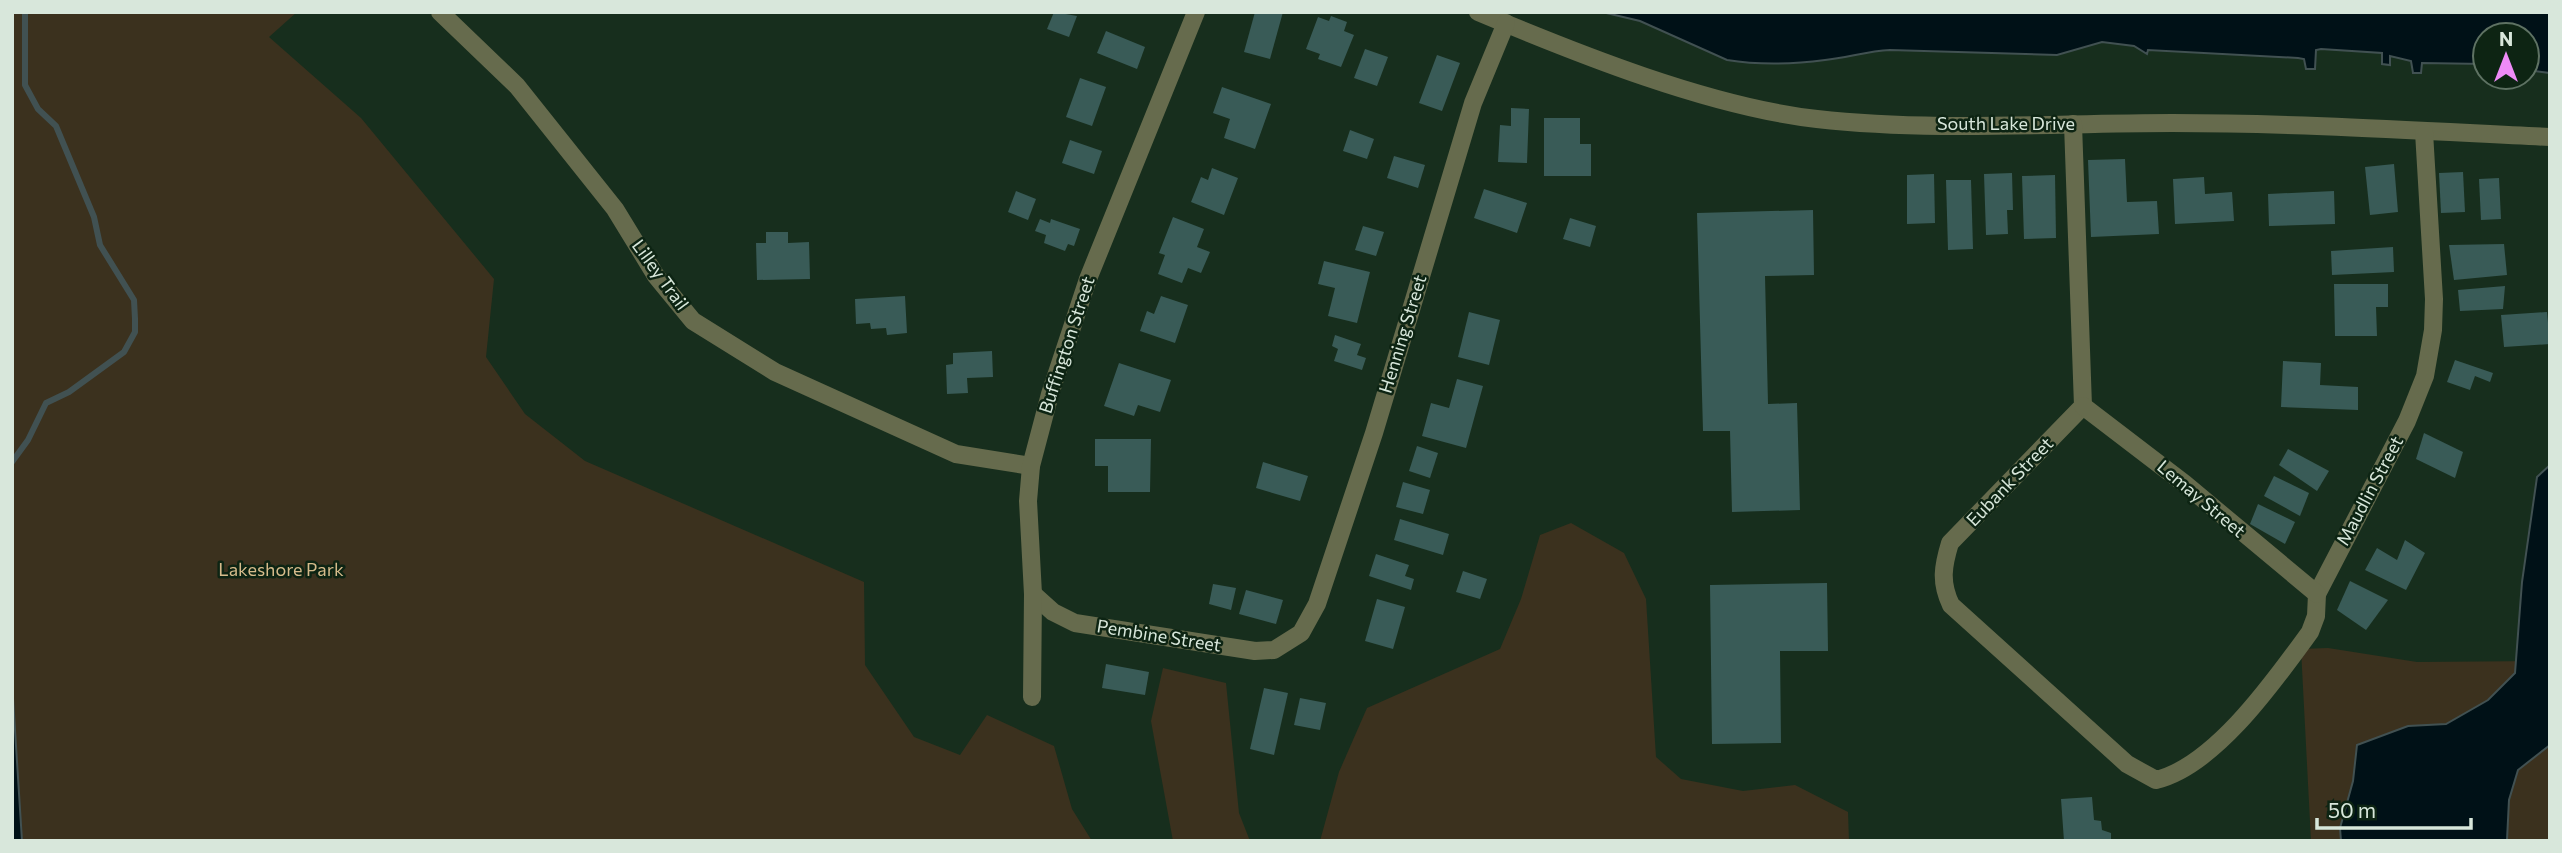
<svg xmlns="http://www.w3.org/2000/svg" width="2562" height="853" font-family="Commissioner,sans-serif">
<rect width="100%" height="100%" fill="#172e1d"/>
<g fill="#3b311e">
<path d="M12,12H297L269,37L361,118L494,279L486,357L525,414L585,461L864,582L865,665L914,737L960,755L987,715L1054,746L1072,809L1092,841H12Z"/>
<path d="M1571,523L1624,553L1646,599L1656,757L1681,779L1743,791L1795,785L1848,812L1849,841H1320L1339,772L1367,708L1500,649L1521,599L1540,535Z"/>
<path d="M2328,648L2417,662L2550,661V841H2311L2301,649Z"/>
<path d="M1163,668L1226,683L1239,813L1250,841H1173L1151,721Z"/>
</g>
<g fill="#001117" stroke="#415152" stroke-width="2">
<path d="M1602,12H2550V73L2527,70V35H2485V64L2422,63L2421,73H2413L2411,61L2390,56V65L2382,64V53L2321,49L2316,50L2315,69H2306L2304,59L2298,58L2148,50L2147,54L2134,46L2102,42L2057,55L1890,50C1867,51 1847,58 1825,60C1794,64 1758,65 1727,60L1640,21Z"/>
<path d="M2550,465V745L2518,770L2509,800L2507,840L2341,841L2340,828L2353,781L2357,745L2408,726L2446,724L2488,700L2515,673L2522,582L2537,477Z"/>
<path d="M12,682L22,841H12Z"/>
</g>
<g fill="none" stroke-linecap="round" stroke-linejoin="round">
<path stroke="#415152" stroke-width="6" d="M12,462L28,440L46,403L69,392L124,352L135,332V319L134,300L100,245L94,217L56,126L38,109L25,85V12"/>
</g>
<g fill="#395b57">
<path d="M1054,12L1077,16L1069,37L1047,29Z"/>
<path d="M1255,12H1283L1270,59L1244,52Z"/>
<path d="M1331,16L1347,22L1344,31L1354,35L1341,67L1318,59L1320,54L1306,49L1318,17L1329,21Z"/>
<path d="M1106,31L1145,47L1137,69L1097,53Z"/>
<path d="M1365,49L1388,57L1377,86L1354,78Z"/>
<path d="M1437,55L1460,63L1442,111L1419,103Z"/>
<path d="M1080,78L1106,87L1092,126L1066,117Z"/>
<path d="M1222,87L1271,104L1255,149L1224,138L1230,119L1213,113Z"/>
<path d="M1511,108L1529,109L1527,163L1498,162L1500,125L1511,126Z"/>
<path d="M1544,118H1580V144H1591V176H1544Z"/>
<path d="M1350,130L1374,139L1367,159L1343,151Z"/>
<path d="M1070,140L1102,151L1094,174L1062,163Z"/>
<path d="M1394,156L1425,165L1418,188L1387,178Z"/>
<path d="M2125,159L2127,202L2157,201L2159,234L2091,237L2088,160Z"/>
<path d="M2394,164L2398,212L2370,215L2365,167Z"/>
<path d="M1212,168L1238,178L1224,215L1191,202L1201,177L1208,180Z"/>
<path d="M2463,172L2465,212L2441,213L2439,173Z"/>
<path d="M2012,173L2013,210H2007L2008,234L1986,235L1984,174Z"/>
<path d="M1934,174L1935,223L1907,224V175Z"/>
<path d="M2055,175L2056,238L2024,239L2022,176Z"/>
<path d="M2204,177L2205,194L2232,192L2234,221L2175,224L2173,179Z"/>
<path d="M2499,178L2501,219L2481,220L2479,179Z"/>
<path d="M1946,180H1971L1973,249L1948,250Z"/>
<path d="M1484,189L1527,203L1517,233L1474,218Z"/>
<path d="M1016,191L1036,199L1028,220L1008,212Z"/>
<path d="M2334,191L2335,224L2269,226L2268,194Z"/>
<path d="M1813,210L1814,275L1765,276L1768,404L1797,403L1800,510L1732,512L1730,431H1703L1697,213Z"/>
<path d="M1173,217L1204,229L1197,247L1210,252L1201,273L1188,268L1182,283L1158,274L1165,255L1159,253Z"/>
<path d="M1570,218L1596,226L1590,247L1563,239Z"/>
<path d="M1040,219L1050,223L1051,219L1080,229L1074,246L1068,244L1065,251L1044,243L1046,235L1035,231Z"/>
<path d="M1363,226L1384,232L1376,256L1355,250Z"/>
<path d="M766,232H788V243L809,242L810,279L757,280L756,243H766Z"/>
<path d="M2504,244L2507,275L2454,280L2449,245Z"/>
<path d="M2393,247L2394,272L2332,275L2331,251Z"/>
<path d="M1324,261L1370,272L1357,323L1328,316L1335,288L1318,284Z"/>
<path d="M2334,284H2388V307H2376L2377,336H2335Z"/>
<path d="M2505,286L2503,309L2460,311L2458,290Z"/>
<path d="M905,296L907,333L887,335L886,328L871,329L870,323L856,324L855,299Z"/>
<path d="M1161,296L1188,305L1175,343L1140,331L1147,311L1154,314Z"/>
<path d="M1469,312L1500,320L1489,365L1458,357Z"/>
<path d="M2547,312L2550,344L2504,347L2501,315Z"/>
<path d="M1335,335L1361,344L1357,355L1366,358L1362,370L1334,361L1338,349L1332,346Z"/>
<path d="M992,351L993,377L967,378L968,393L947,394L946,365L953,364V353Z"/>
<path d="M2455,360L2493,373L2490,382L2475,376L2470,390L2447,382Z"/>
<path d="M2283,361L2321,363L2320,385L2358,387V410L2281,407Z"/>
<path d="M1119,363L1171,380L1160,412L1138,405L1134,416L1104,406Z"/>
<path d="M1457,379L1483,386L1466,448L1422,436L1431,403L1449,408Z"/>
<path d="M2424,433L2463,452L2455,478L2416,459Z"/>
<path d="M1095,439H1151L1150,492H1108V466H1095Z"/>
<path d="M1417,446L1438,453L1430,478L1409,471Z"/>
<path d="M2288,449L2329,471L2317,491L2279,465Z"/>
<path d="M1263,462L1308,476L1300,501L1256,488Z"/>
<path d="M2274,476L2309,493L2300,516L2264,496Z"/>
<path d="M1403,482L1430,490L1423,514L1396,507Z"/>
<path d="M2258,504L2295,522L2285,544L2250,524Z"/>
<path d="M1400,519L1449,534L1443,555L1394,540Z"/>
<path d="M2405,540L2425,553L2406,590L2365,570L2377,548L2397,560Z"/>
<path d="M1376,554L1409,565L1405,576L1414,579L1411,590L1369,576Z"/>
<path d="M1463,571L1487,579L1480,599L1456,592Z"/>
<path d="M2350,581L2388,600L2366,630L2337,610Z"/>
<path d="M1827,583L1828,651H1780L1781,743L1712,744L1710,585Z"/>
<path d="M1213,584L1236,588L1231,610L1209,604Z"/>
<path d="M1246,590L1283,600L1276,624L1239,614Z"/>
<path d="M1377,599L1405,607L1393,649L1365,641Z"/>
<path d="M1106,664L1149,672L1145,695L1102,688Z"/>
<path d="M1264,688L1288,693L1274,755L1250,749Z"/>
<path d="M1300,698L1326,703L1320,730L1294,725Z"/>
<path d="M2092,797L2094,820L2101,821L2102,830L2111,833V841H2064L2061,799Z"/>
</g>
<g fill="none" stroke-linecap="round" stroke-linejoin="round">
<g stroke="#666b4d" stroke-width="18">
<path d="M440,12L517,86L615,209L656,276L693,321L775,372L956,454L1031,466"/>
<path d="M1478,12C1578,54 1710,107 1817,119C1932,132 2056,123 2172,123C2298,123 2424,131 2550,137"/>
<path d="M2073,124L2083,406L1950,543C1943,566 1940,582 1951,605L2127,764L2156,780C2215,766 2275,680 2310,632L2316,616L2317,594L2407,421L2425,376L2433,330L2434,299L2424,132"/>
<path d="M2083,406L2185,484L2317,594"/>
<path d="M1033,594L1053,612L1075,623L1255,651L1274,650L1301,633L1317,604L1374,433L1473,103L1506,23"/>
<path d="M1032,697L1033,594L1028,501L1031,466L1050,394L1088,279L1196,12"/>
</g>
</g>
<g text-anchor="middle" stroke-width="5" stroke-linejoin="round" paint-order="stroke">
<g font-size="18" fill="#d8e7db" stroke="#0d2413">
<text x="2006" y="130">South Lake Drive</text>
<text transform="translate(660 275) rotate(54)" y="6">Lilley Trail</text>
<text transform="translate(1403 334) rotate(-73)" y="6">Henning Street</text>
<text transform="translate(1067 345) rotate(-72)" y="6">Buffington Street</text>
<text transform="translate(2010 482) rotate(-46)" y="6">Eubank Street</text>
<text transform="translate(2370 491) rotate(-62)" y="6">Maudlin Street</text>
<text transform="translate(2201 499) rotate(40)" y="6">Lemay Street</text>
<text transform="translate(1159 636) rotate(9)" y="6">Pembine Street</text>
</g>
<g font-size="18" fill="#d6bb8b" stroke="#0d2413">
<text x="281" y="576">Lakeshore Park</text>
</g>
</g>
<rect width="2562" height="853" fill="none" stroke="#d8e7db" stroke-width="28"/>
<g transform="translate(2506 56)"><circle r="33" fill="#0d2413" stroke="#5e7263" stroke-width="2"/>
<path d="M0-5L12 26L0 18L-12 26Z" fill="#ee8bf7"/>
<text y="-10" font-size="19" font-weight="bold" text-anchor="middle" fill="#d8e7db">N</text>
</g>
<path d="M2317 818v10h154v-10" fill="none" stroke="#d8e7db" stroke-width="3.5"/>
<text x="2328" y="818" font-size="21" fill="#d8e7db" stroke="#0d2413" stroke-width="5" paint-order="stroke">50 m</text>
</svg>
